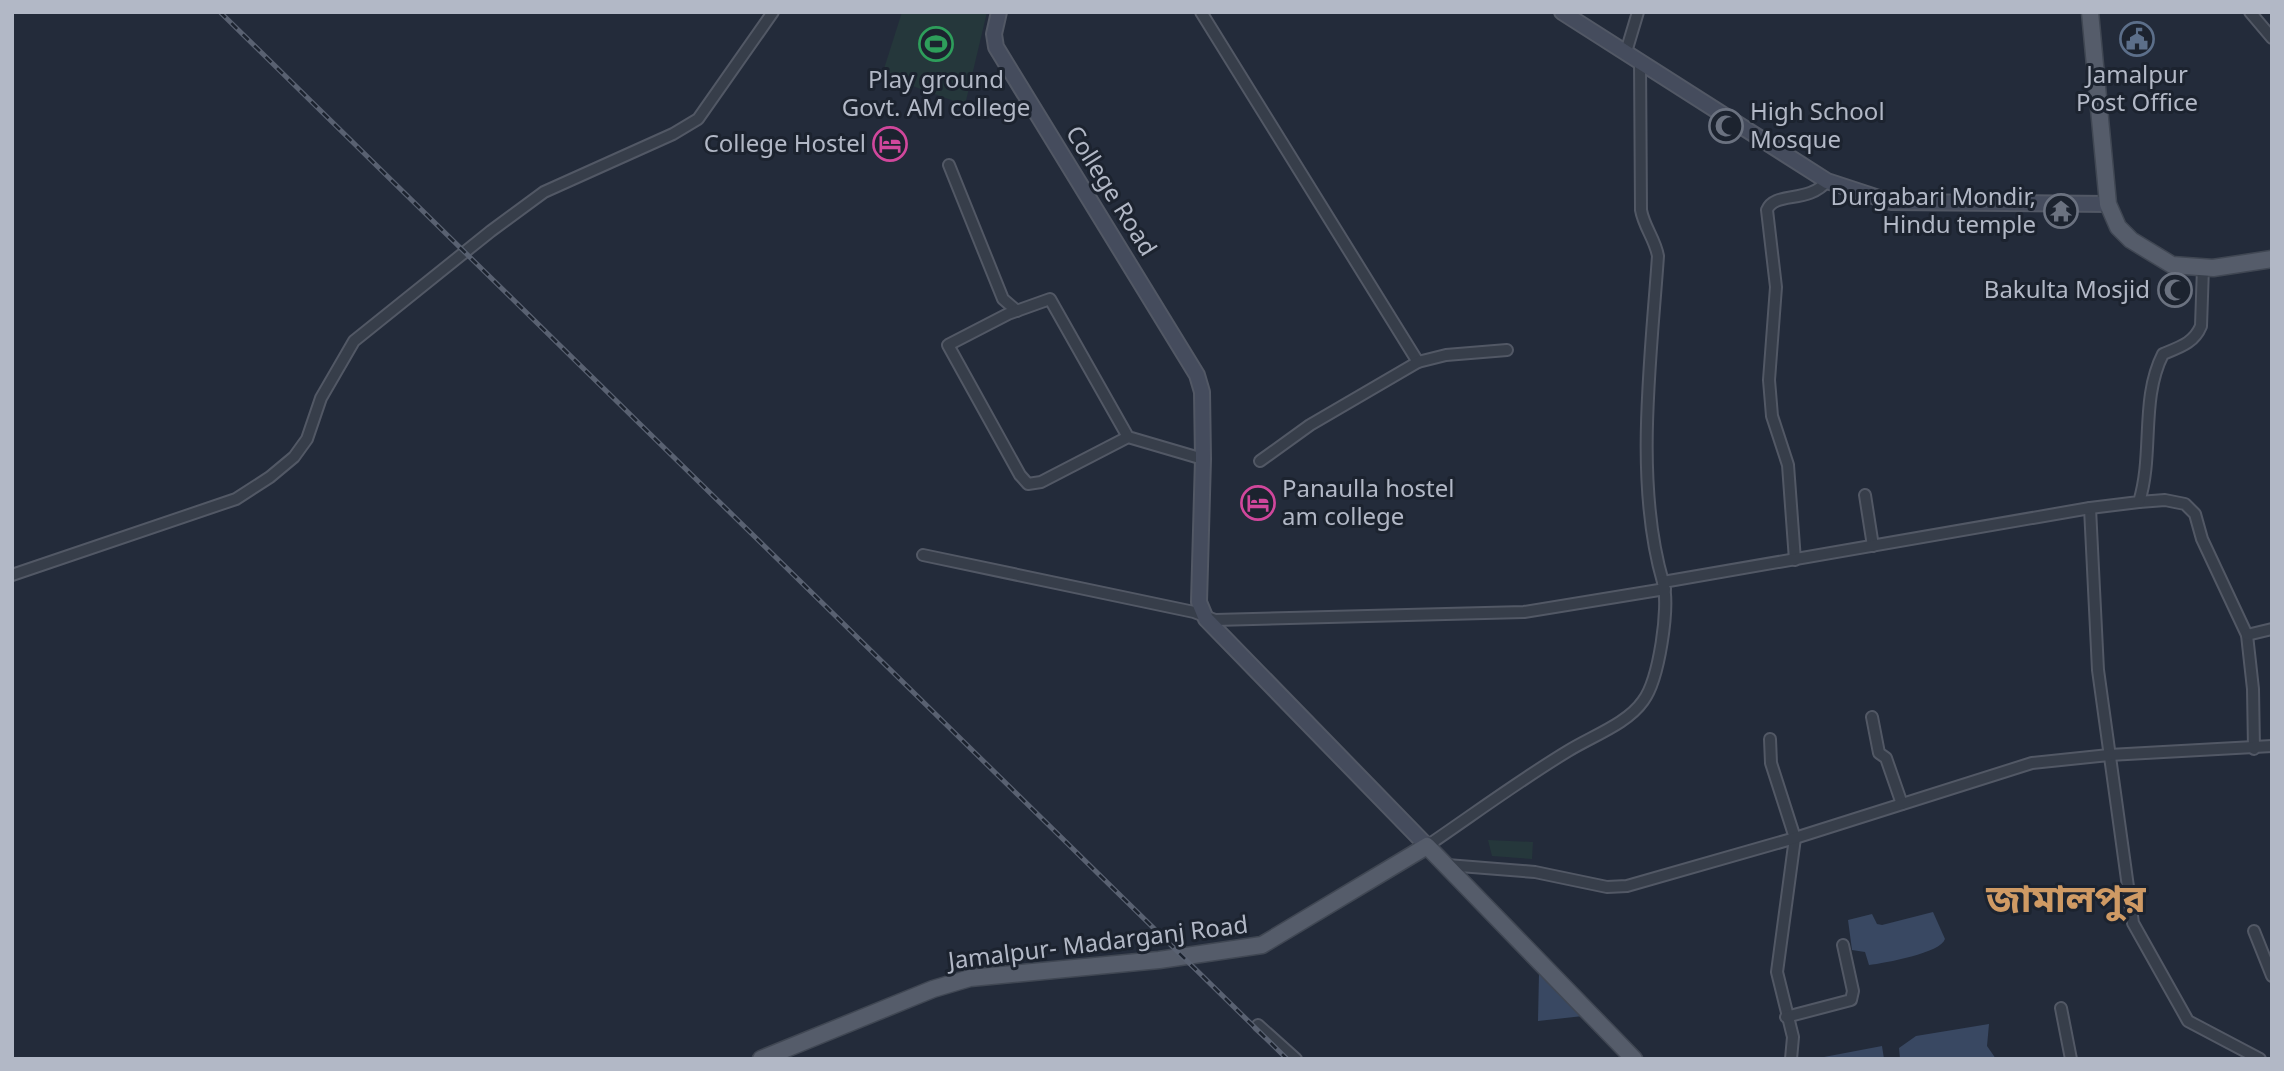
<svg xmlns="http://www.w3.org/2000/svg" width="2284" height="1071" font-family="'Noto Sans','Noto Sans Bengali',sans-serif">
<rect width="100%" height="100%" fill="#232b3a"/>
<g fill="#25373b">
<path d="M902,12H987L965,105L882,75Z"/>
<path d="M1488,840L1533,842L1532,859L1492,856Z"/>
</g>
<g fill="#394862">
<path d="M1933,912L1945,939C1941,953 1885,963 1869,965L1865,952L1852,950L1848,920L1872,914L1877,924L1882,925Z"/>
<path d="M1539,973L1583,1016L1538,1021Z"/>
<path d="M1989,1024L1987,1046L1996,1059H1900L1899,1048L1916,1036Z"/>
<path d="M1882,1046L1884,1059H1824V1057Z"/>
</g>
<g fill="none" stroke-linecap="round" stroke-linejoin="round">
<g stroke="#525865" stroke-width="14">
<g id="minor">
<path d="M1201,12L1418,362"/>
<path d="M2250,12L2272,38"/>
<path d="M1626,52L1638,12"/>
<path d="M1640,60L1641,210C1644,227 1655,239 1658,256C1651,358 1634,483 1663,582"/>
<path d="M949,165L1003,299L1017,311"/>
<path d="M1128,437L1041,482L1028,484L1020,475L948,345L1008,314L1050,299L1128,437L1203,459"/>
<path d="M1260,461L1310,425L1418,362L1446,355L1507,350"/>
<path d="M1865,495L1873,546"/>
<path d="M2139,502L2165,500L2185,504L2195,514L2202,539L2247,635L2253,689L2254,749"/>
<path d="M2090,508L2098,670L2133,923L2188,1021L2260,1059"/>
<path d="M923,555L1194,612L1215,620L1524,612L1665,589"/>
<path d="M1795,560L1788,465L1772,416L1769,380L1776,287L1767,210C1774,191 1809,204 1827,181"/>
<path d="M12,575L236,499L270,477L294,457L307,439L321,398L354,341L491,231L544,192L673,134L698,119L773,12"/>
<path d="M2247,635L2272,629"/>
<path d="M1872,717L1879,753L1886,758L1902,804"/>
<path d="M1770,739L1771,763L1795,838L1777,972L1793,1037L1791,1059"/>
<path d="M1427,846C1474,814 1520,780 1568,751C1592,736 1627,724 1643,701C1659,680 1670,607 1663,582L2090,508L2139,502C2154,454 2140,399 2163,354C2180,347 2194,343 2201,326L2203,267"/>
<path d="M1447,865L1535,872L1607,887L1627,886L1795,838L2032,763L2109,755L2272,746"/>
<path d="M2254,931L2272,976"/>
<path d="M2061,1008L2071,1059"/>
<path d="M1786,1017L1851,1000L1853,991L1843,945"/>
<path d="M1258,1025L1296,1059"/>
</g>
</g>
<g stroke="#525865" stroke-width="18">
<g id="secondary">
<path d="M999,12L994,34L996,47L1197,375L1202,392L1203,459L1199,602L1206,619L1427,846"/>
<path d="M1562,12L1827,181L1891,202L2108,204"/>
</g>
</g>
<g stroke="#404753" stroke-width="19">
<g id="primary">
<path d="M2090,12L2108,204L2118,227L2131,240L2172,265L2213,268L2272,259"/>
<path d="M761,1059L933,989L970,978L1159,960L1262,945L1427,846L1634,1059"/>
</g>
</g>
<use href="#minor" stroke="#373e4a" stroke-width="10"/>
<use href="#secondary" stroke="#454c5d" stroke-width="14"/>
<use href="#primary" stroke="#555c6a" stroke-width="16"/>
<g stroke="#596171" stroke-width="5">
<path id="rail" d="M220,12L1287,1059"/>
</g>
<use href="#rail" stroke="#1c232f" stroke-width="2.5" stroke-dasharray="8" stroke-linecap="butt"/>
</g>
<defs>
<g id="civic-ring" transform="scale(1.75)"><circle r="9.5" fill="#1c232f" stroke="#5c6f8a" stroke-width="1.5"/><path d="M-.6-6.5H3V-4.5H.6V-3L4-1V1h2V6H-6V1h2V-1L-.6-3ZM-1.2 2.5V6h2.4V2.5Z" fill="#5c6f8a"/></g>
<g id="stadium-ring" transform="scale(1.75)"><circle r="9.5" fill="#1c232f" stroke="#2e9e5b" stroke-width="1.5"/><path d="M0-5a6.5 5 0 1 0 0 10a6.5 5 0 1 0 0-10ZM-3.5-1.8h7v3.6h-7Z" fill="#2e9e5b"/></g>
<g id="mosque-ring" transform="scale(1.75)"><circle r="9.5" fill="#1c232f" stroke="#6b7280" stroke-width="1.5"/><path d="M3.5-4.9A6 6 0 1 0 3.5 4.9A5 5 0 1 1 3.5-4.9Z" fill="#6b7280"/></g>
<g id="hotel-ring" transform="scale(1.75)"><circle r="9.5" fill="#1c232f" stroke="#d1479c" stroke-width="1.5"/><path d="M-6-4.5h1.5V1H6V5H4.5V3h-9V5H-6ZM-4 0a1.8 1.8 0 1 1 3.6 0ZM.5 0V-2.5h3Q6-2.5 6 0Z" fill="#d1479c"/></g>
<g id="temple-ring" transform="scale(1.75)"><circle r="9.5" fill="#1c232f" stroke="#6b7280" stroke-width="1.5"/><path d="M0-6L5-2H3V0L6.5 2.5H4V6H1.5V3h-3V6H-4V2.5H-6.5L-3 0V-2H-5Z" fill="#6b7280"/></g>
</defs>
<g fill-rule="evenodd">
<use href="#civic-ring" x="2137" y="39"/>
<use href="#stadium-ring" x="936" y="44"/>
<use href="#mosque-ring" x="1726" y="126"/>
<use href="#hotel-ring" x="890" y="144"/>
<use href="#temple-ring" x="2061" y="211"/>
<use href="#mosque-ring" x="2175" y="290"/>
<use href="#hotel-ring" x="1258" y="503"/>
</g>
<g text-anchor="middle" stroke-width="6" stroke-linejoin="round" paint-order="stroke">
<g font-size="24" fill="#b2b8c6" stroke="#1c232f" text-anchor="end">
<text x="2137" y="83" text-anchor="middle">Jamalpur<tspan x="2137" dy="28">Post Office</tspan></text>
<text x="936" y="88" text-anchor="middle">Play ground<tspan x="936" dy="28">Govt. AM college</tspan></text>
<text x="1750" y="120" text-anchor="start">High School<tspan x="1750" dy="28">Mosque</tspan></text>
<text x="866" y="152">College Hostel</text>
<text x="2036" y="205">Durgabari Mondir,<tspan x="2036" dy="28">Hindu temple</tspan></text>
<text x="2150" y="298">Bakulta Mosjid</text>
<text x="1282" y="497" text-anchor="start">Panaulla hostel<tspan x="1282" dy="28">am college</tspan></text>
</g>
<g font-size="24" fill="#b2b8c6" stroke="#1c232f">
<text transform="translate(1111 191) rotate(58)" y="8">College Road</text>
<text transform="translate(1098 943) rotate(-7)" y="8">Jamalpur- Madarganj Road</text>
</g>
<g font-size="38" font-weight="bold" fill="#cf9a64" stroke="#1c232f">
<text x="2066" y="912">জামালপুর</text>
</g>
</g>
<rect width="2284" height="1071" fill="none" stroke="#b2b8c6" stroke-width="28"/>
</svg>
